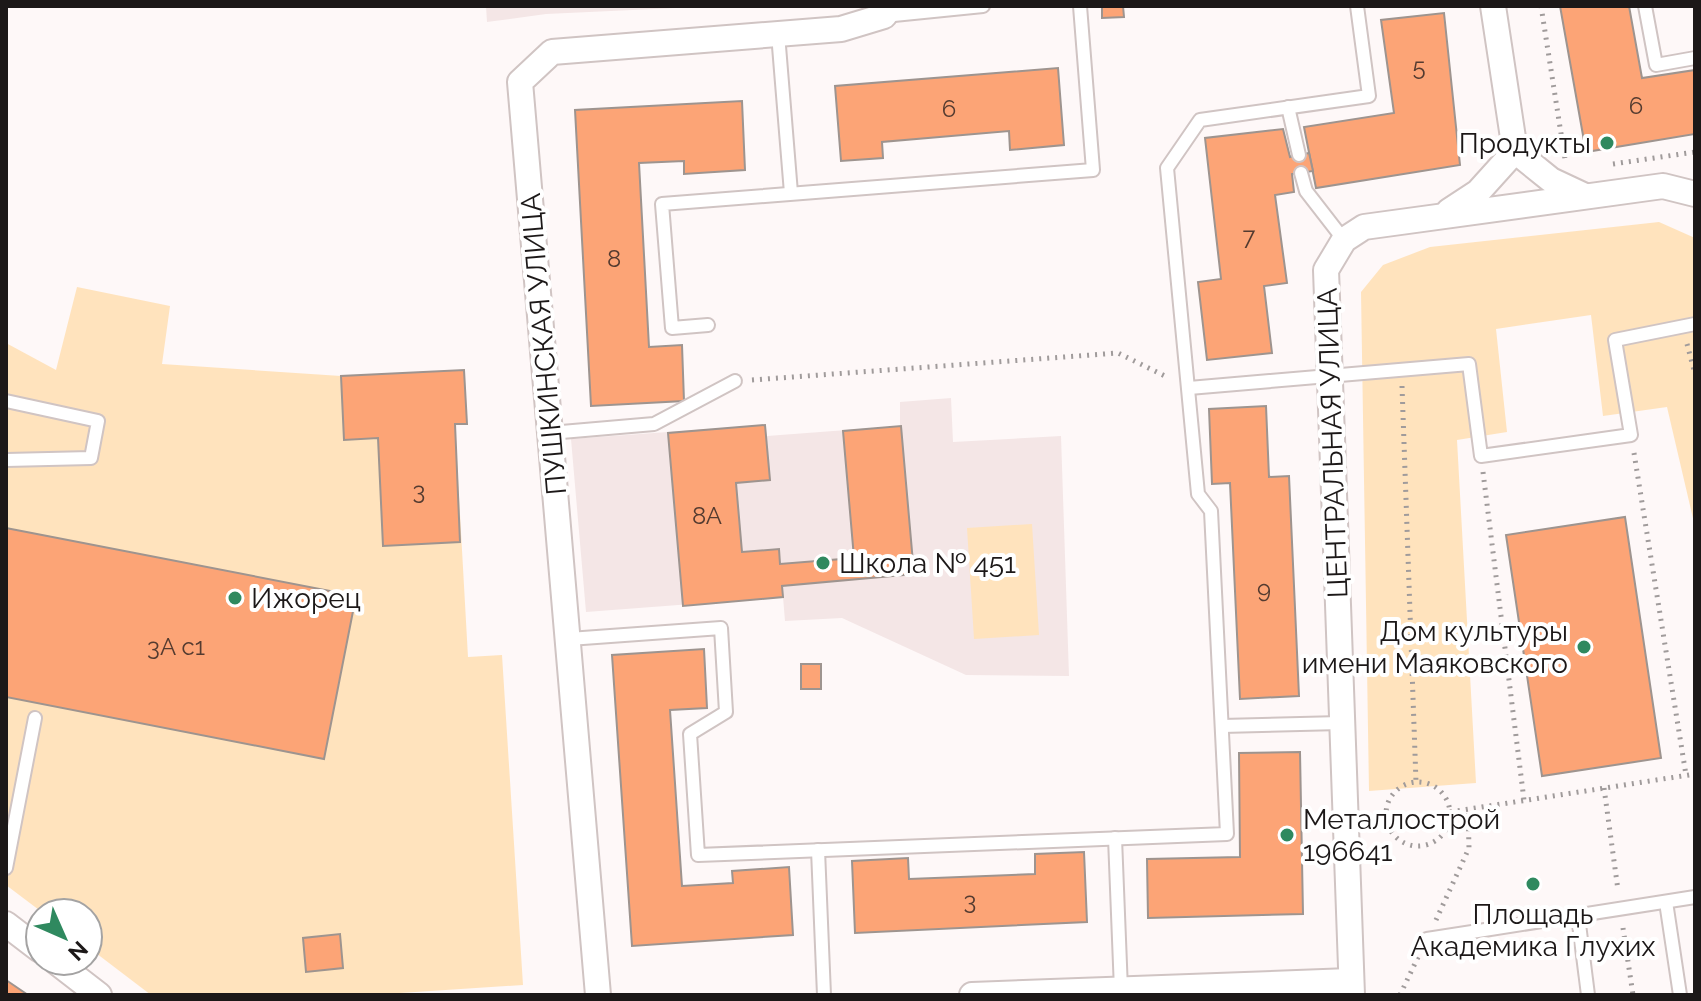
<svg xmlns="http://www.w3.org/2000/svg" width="1701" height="1001" font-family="Raleway,sans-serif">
<rect width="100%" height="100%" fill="#fef8f8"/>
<g fill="#f4e6e6">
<path d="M486,6H719L546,14L487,22Z"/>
<path d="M951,398L953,442L1061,436L1069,676L966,675L842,618L785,621L783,597L586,612L571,439L765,425L767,436L900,426V402Z"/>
</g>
<g fill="#ffe3bd">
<path d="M1659,222L1695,238V527L1667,407L1603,416L1591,315L1496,329L1507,432L1457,440L1476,783L1369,791L1361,292L1383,265L1430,247Z"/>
<path d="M77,287L170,306L162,364L341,376L464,370L467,424L455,425L468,657L502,655L523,985L370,995H151L88,947V913H43L6,885V343L56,370Z"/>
<path d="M1032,524L1039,635L974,639L967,528Z"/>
</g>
<g fill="#fca476" stroke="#9e948f" stroke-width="2">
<path d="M1102,6H1123L1124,17L1102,18Z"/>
<path d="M1560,6H1629L1642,78L1695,70V134L1586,152Z"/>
<path d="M1444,13L1460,165L1316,188L1304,127L1394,113L1381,20Z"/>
<path d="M1058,68L1064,145L1010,150L1009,131L882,142L883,158L841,161L835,86Z"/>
<path d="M742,101L745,170L684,174V161L639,163L649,347L682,345L684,401L591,406L575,110Z"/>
<path d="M1283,129L1290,157L1309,153L1313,171L1292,174L1294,192L1275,195L1287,283L1264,286L1272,353L1207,360L1198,282L1221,279L1205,138Z"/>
<path d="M464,370L467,424H455L460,542L383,546L378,438L344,440L341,376Z"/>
<path d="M1266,406L1269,477L1289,476L1299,696L1240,699L1230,483L1212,484L1209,409Z"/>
<path d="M765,425L770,480L736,483L742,552L779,549L780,564L854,558L843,431L901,426L914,574L782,586L783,597L683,606L668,433Z"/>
<path d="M1625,517L1661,758L1542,776L1506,535Z"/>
<path d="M6,528L356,596L324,759L6,697Z"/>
<path d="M704,649L707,708L670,710L682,886L733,883L732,871L789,867L793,935L632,946L612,655Z"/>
<rect x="801" y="664" width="20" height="25"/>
<path d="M1300,752L1303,914L1148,918L1147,859L1240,857L1239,753Z"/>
<path d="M1084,852L1087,922L855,933L852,861L908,858L909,879L1035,874V854Z"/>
<path d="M340,934L343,968L306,972L303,938Z"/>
<path d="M6,980L28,995H6Z"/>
</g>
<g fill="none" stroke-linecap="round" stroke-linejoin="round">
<g stroke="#d0c4c3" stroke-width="16">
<g id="service">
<path d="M1645,6L1656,65L1695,58"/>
<path d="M884,16L983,6"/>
<path d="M778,34L791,193"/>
<path d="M1288,107L1299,155"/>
<path d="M1301,173L1306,191L1344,240"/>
<path d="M708,325L672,328L662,204L1093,170L1080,6"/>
<path d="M1189,388L1469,364L1481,456L1631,435L1615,340L1695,324"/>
<path d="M6,401L98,421L91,458L6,460"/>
<path d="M550,433L654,424L735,381"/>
<path d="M569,639L721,628L726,712L690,734L698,855L1227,834L1211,511L1198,494L1167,168L1200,120L1369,96L1357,6"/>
<path d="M1222,726L1341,723"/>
<path d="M1115,838L1121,990"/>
<path d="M818,850L824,995"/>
<path d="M6,868L35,718"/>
<path d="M1666,902L1680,995"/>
<path d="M1578,916L1588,995"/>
<path d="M1427,939L1695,897"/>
</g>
</g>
<g stroke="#d0c4c3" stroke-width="28">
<g id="minor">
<path d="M1493,6L1515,151L1551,180L1583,195"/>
<path d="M1449,211L1478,192L1515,151"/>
<path d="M6,924L40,950"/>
<path d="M55,961L99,995"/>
<path d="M598,995L520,82L552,52L841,29L884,16L891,6"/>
<path d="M972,995L1350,981"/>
<path d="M1352,995L1326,270L1344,240L1364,227L1663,186L1695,194"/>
</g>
</g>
<g stroke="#a09b9b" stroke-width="5" stroke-dasharray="2 6" stroke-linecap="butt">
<path d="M1541,6L1565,159"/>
<path d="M1613,164L1695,152"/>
<path d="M1687,344L1695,374"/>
<path d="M752,380L1118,353L1167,377"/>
<path d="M1402,386L1416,782"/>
<path d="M1634,453L1686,775"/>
<path d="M1483,472L1524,800"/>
<circle cx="1418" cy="814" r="32"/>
<path d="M1604,788L1618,890"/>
<path d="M1450,812L1695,774"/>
<path d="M1436,920L1469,848L1468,809"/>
<path d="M1623,928L1633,995"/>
<path d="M1400,995L1419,955"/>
</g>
<use href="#service" stroke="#fff" stroke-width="12"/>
<use href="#minor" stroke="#fff" stroke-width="24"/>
</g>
<g fill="#2f895f" stroke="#fff" stroke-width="3">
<circle cx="1607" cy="143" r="8"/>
<circle cx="823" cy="563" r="8"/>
<circle cx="235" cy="598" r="8"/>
<circle cx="1584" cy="647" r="8"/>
<circle cx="1287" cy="835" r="8"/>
<circle cx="1533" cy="884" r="8"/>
</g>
<g text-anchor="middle" stroke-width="8" stroke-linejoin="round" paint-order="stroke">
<g font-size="24" fill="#543b30">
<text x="1419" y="75">5</text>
<text x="1636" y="114">6</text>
<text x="949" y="117">6</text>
<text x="1249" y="245">7</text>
<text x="614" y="267">8</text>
<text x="419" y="499">3</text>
<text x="707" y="524">8А</text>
<text x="1264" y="598">9</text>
<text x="176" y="655">3А с1</text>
<text x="970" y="909">3</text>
</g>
<g font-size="28" fill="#1c1818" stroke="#fff" text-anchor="start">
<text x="1591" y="153" text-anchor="end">Продукты</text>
<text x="839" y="573">Школа № 451</text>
<text x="251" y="608">Ижорец</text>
<text x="1568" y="641" text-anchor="end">Дом культуры<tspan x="1568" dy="32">имени Маяковского</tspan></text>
<text x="1303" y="829">Металлострой<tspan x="1303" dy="32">196641</tspan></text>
<text x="1533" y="924" text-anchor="middle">Площадь<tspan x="1533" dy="32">Академика Глухих</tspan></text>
</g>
<g font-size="28" fill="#1c1818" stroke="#fff">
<text transform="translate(543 344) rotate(-95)" y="10">ПУШКИНСКАЯ УЛИЦА</text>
<text transform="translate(1332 443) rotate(-92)" y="10">ЦЕНТРАЛЬНАЯ УЛИЦА</text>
</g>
</g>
<rect width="1701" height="1001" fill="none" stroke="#1c1818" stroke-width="16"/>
<g transform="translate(64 937) rotate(135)"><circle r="38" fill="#ffffff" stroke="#a4a3a3" stroke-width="2"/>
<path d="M0-6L14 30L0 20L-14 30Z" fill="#2f895f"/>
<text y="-12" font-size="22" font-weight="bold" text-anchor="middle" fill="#1c1818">N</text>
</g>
</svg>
